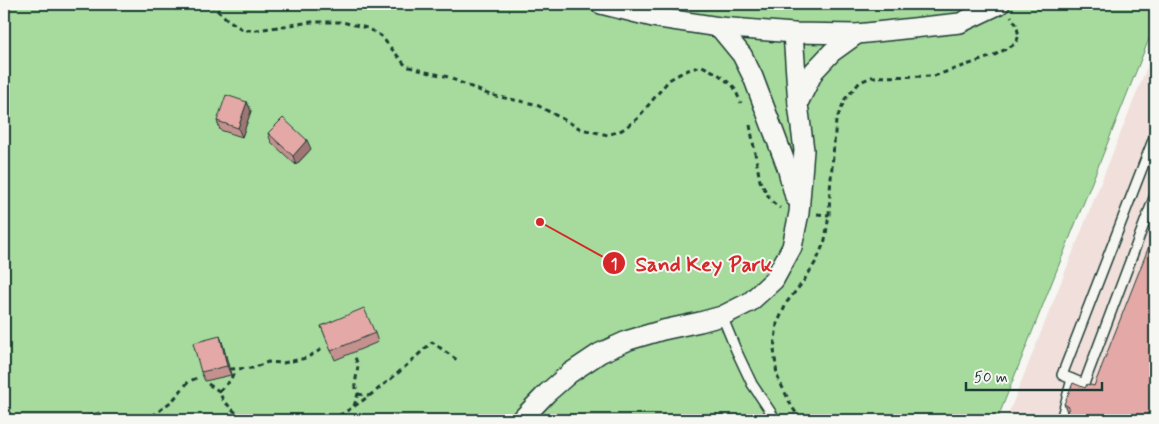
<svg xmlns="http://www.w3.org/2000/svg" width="1159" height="424" font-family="Mynerve,sans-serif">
<rect width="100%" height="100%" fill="#f6f6f2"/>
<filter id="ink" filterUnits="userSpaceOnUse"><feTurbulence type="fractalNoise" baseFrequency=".02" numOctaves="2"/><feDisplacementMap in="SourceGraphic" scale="10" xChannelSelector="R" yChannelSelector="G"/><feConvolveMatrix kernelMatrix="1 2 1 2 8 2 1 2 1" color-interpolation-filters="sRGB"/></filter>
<g filter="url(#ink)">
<path fill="#f1dfdb" d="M1155,47V420H1006Z"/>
<path fill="#a6db9d" stroke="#628c68" d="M4,4H1155V24L997,420H4Z"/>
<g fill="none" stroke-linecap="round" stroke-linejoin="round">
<g stroke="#1f3d34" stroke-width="12">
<g id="service">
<path d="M1155,135L1062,375L1084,384L1155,195"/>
<path d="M722,316L736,350L752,384L776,420"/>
<path d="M1061,420L1072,379"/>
</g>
</g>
<g stroke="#1f3d34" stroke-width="22">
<g id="minor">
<path d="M601,4L653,17L719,27L793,33L857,34L960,23L1000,4"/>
<path d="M719,27L742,55L753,77L787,167L795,197"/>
<path d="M798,103L814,71L832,52L857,34"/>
<path d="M521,420L547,393L570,373L600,353L629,340L663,330L700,322L722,316L750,302L774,280L792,247L799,213L804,150L798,104L793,33"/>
</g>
</g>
<g stroke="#1f3d34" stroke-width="3" stroke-dasharray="5 4" stroke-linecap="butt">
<path d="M210,4L227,19L243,30H257L311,22H342L367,28L381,36L406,66L426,72L445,76L490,95L535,104L581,129L608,135L622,130L637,119L669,80L685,71L702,66L718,74L734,87L741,103"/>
<path d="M750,125L760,181L771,201L780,208"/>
<path d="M817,214L829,215"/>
<path d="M208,384L219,391L223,400L237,414L236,420"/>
<path d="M219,391L230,381L233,374L231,369L253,368L268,362L283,363L306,358L324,348"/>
<path d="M358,394L369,396"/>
<path d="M354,406L358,394L355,385L358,366L354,354"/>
<path d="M144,420L154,415L173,400L189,381L200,377"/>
<path d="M331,420C369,400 401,371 432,342L457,360"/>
<path d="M801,420L792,407L777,376L774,349L777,324L787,302L803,282L817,260L825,240L829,215L830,190L836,121L845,99L860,82L872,77L934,76L993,56L1015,44L1019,36L1016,24L1011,16"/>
</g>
<use href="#service" stroke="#f6f6f2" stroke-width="9"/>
<use href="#minor" stroke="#f6f6f2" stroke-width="19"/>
</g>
<g fill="#c4918f" stroke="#1f3d34">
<path d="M247,102L251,111L242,137L220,130L217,121Z"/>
<path d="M268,133L311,149L296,165L271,142Z"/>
<path d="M321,326L375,333L378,342L335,360Z"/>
<path d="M220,336L223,345L231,375L205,381L201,372Z"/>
<path d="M1094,386L1155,420H1068L1066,415L1067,412L1064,404L1085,388Z"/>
</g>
<g fill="#a07674" stroke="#1f3d34">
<path d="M247,102L251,111L242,137L238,128Z"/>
<path d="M307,140L311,149L296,165L293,156Z"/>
<path d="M220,336L223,345L231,375L227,366Z"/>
</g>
<g fill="#e4a9a6" stroke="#1f3d34">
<path d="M226,95L247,102L238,128L217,121Z"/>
<path d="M283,118L307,140L293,156L268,133Z"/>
<path d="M1155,231V420H1080L1066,415L1069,407L1064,404L1073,383L1085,388L1087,384L1094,386Z"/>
<path d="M364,308L375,333L331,351L321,326Z"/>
<path d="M220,336L227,366L201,372L193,343Z"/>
<path d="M99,412L101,420H72Z"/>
</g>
</g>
<path fill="none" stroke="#d62828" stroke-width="2" d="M540 222L614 263"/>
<g fill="#d62828" stroke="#f6f6f2" stroke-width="2">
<circle cx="540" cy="222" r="5"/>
<circle cx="614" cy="263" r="12"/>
</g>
<g font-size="15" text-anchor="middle" font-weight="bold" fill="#fff">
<text x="614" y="269">1</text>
</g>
<g font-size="21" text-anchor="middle" font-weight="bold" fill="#d62828" stroke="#f6f6f2" stroke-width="4" stroke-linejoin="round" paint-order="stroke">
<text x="704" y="271">Sand Key Park</text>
</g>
<rect width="1159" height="424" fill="none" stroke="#f6f6f2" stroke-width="20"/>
<rect x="10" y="10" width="1139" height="404" fill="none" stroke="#1f3d34" stroke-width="2" filter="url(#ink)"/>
<path d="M966 382v8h136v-8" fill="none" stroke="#1f3d34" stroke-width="2.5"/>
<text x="974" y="382" font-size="15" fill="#1f3d34" stroke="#f6f6f2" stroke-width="4" paint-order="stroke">50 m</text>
</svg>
